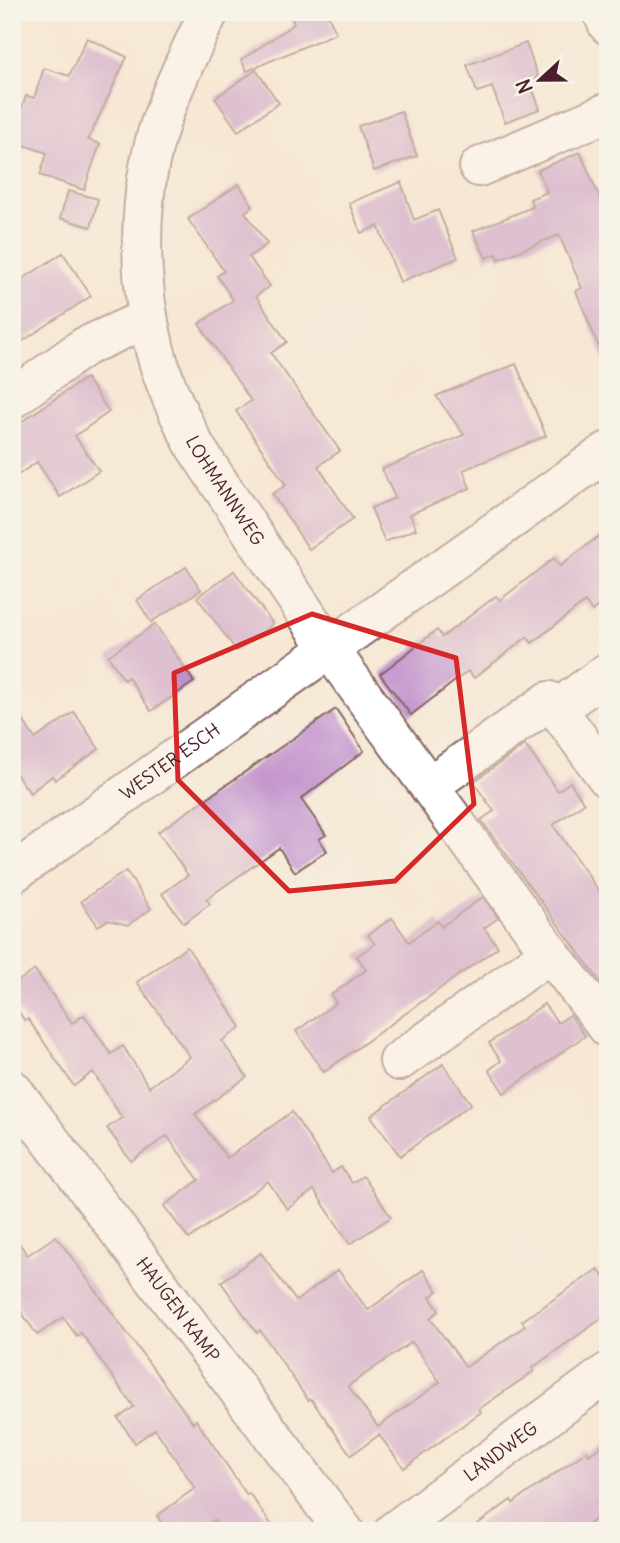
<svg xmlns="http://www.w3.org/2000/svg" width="620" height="1543" font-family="Delius,sans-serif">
<rect width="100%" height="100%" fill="#f7f3e8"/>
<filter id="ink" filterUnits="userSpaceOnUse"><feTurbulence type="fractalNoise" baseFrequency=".0143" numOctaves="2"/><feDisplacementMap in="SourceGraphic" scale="14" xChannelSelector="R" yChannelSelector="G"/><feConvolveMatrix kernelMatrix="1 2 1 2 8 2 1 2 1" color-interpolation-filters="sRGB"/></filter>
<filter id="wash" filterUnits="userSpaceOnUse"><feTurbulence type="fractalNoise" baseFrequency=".00686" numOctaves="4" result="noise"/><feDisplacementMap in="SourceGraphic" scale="28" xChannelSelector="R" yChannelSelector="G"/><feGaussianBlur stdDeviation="1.57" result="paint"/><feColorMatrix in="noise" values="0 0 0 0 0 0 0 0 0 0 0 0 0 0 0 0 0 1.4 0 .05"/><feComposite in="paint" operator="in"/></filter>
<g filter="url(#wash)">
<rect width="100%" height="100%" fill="#f6e8d4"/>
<g id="blocks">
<g fill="#c191cc" fill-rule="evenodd">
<path d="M289,12H327L336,33L247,71L241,60L294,24Z"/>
<path d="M87,38L127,57L88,140L100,144L84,190L40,175L47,153L12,141V136L26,96L34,98L44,68L69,76Z"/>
<path d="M526,43L538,77L529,80L540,109L505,122L492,87L477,92L467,65Z"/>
<path d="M256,70L279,103L238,131L215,98Z"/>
<path d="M401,111L417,156L374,171L358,126Z"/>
<path d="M580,152L608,217L607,367L576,291L582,288L559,235L499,259L497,254L486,258L473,231L533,207L530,199L547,192L538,170Z"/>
<path d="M401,182L414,220L438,210L458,258L400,282L378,226L361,233L349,203Z"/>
<path d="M239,184L253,206L245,212L267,244L249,257L270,286L256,296L287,342L271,353L340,451L318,466L353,519L309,549L272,494L286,485L236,411L251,401L199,324L233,300L217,276L224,271L188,219Z"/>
<path d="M68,191L98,199L91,227L60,218Z"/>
<path d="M63,253L91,296L12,348V286Z"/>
<path d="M516,364L546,436L463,470L470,488L410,514L416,529L385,542L371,508L395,498L382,469L464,435L436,396Z"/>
<path d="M86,378L109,412L75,436L99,471L60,497L37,462L12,479V428Z"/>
<path d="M608,529V598L592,611L585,602L532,643L527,637L474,678L468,671L411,715L380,674L437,630L442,637L496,596L500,600L554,558L560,566Z"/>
<path d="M186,567L201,590L151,622L137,600Z"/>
<path d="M234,571L273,624L236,650L197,597Z"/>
<path d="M155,624L194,682L151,711L128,677L124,680L108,656Z"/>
<path d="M12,703L35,739L74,712L99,749L55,780L52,776L30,793L12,768Z"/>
<path d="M336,709L364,751L301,799L326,835L319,839L327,851L295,872L279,848L206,899L210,904L184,923L162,894L188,875L158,832Z"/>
<path d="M525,745L558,791L570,782L584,803L553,825L608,904V992L481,820L494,811L473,782Z"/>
<path d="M126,871L151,909L128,925L108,920L98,926L81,901Z"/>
<path d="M483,897L498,918L484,928L498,947L324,1072L296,1031L336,1003L331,995L366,970L357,956L375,944L368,935L392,918L409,942L438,921L441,927Z"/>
<path d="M187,947L241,1027L222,1041L247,1077L195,1114L227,1158L292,1112L332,1173L341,1167L352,1183L363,1176L391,1217L350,1244L314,1190L287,1209L268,1181L189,1239L164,1206L199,1180L167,1136L131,1161L107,1128L122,1118L93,1072L74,1086L28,1019L25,1021L12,1002V985L35,970L72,1023L84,1015L111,1054L123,1046L149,1087L190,1057L137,982Z"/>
<path d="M544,1004L558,1023L570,1015L585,1036L504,1093L489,1070L501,1061L489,1043Z"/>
<path d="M443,1064L471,1104L400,1156L371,1116Z"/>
<path d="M12,1234L28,1255L56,1236L193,1423L196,1420L247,1495L249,1493L276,1531H222L214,1520L199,1531H167L157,1516L195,1488L155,1429L135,1443L118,1418L134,1407L81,1333L77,1336L63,1317L37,1335L12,1298Z"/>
<path d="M261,1253L296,1301L338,1270L368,1310L423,1270L438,1291L430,1297L439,1311L430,1318L466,1367L525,1326L522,1321L598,1269L608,1283V1314L532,1368L534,1371L479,1409L481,1412L404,1468L379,1435L351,1455L311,1399L308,1400L260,1330L257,1333L221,1282ZM412,1342L440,1382L378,1427L348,1386Z"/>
<path d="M608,1441V1510L579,1531H468L511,1500L513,1503L587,1451L589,1455Z"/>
</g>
</g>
</g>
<g filter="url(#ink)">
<use href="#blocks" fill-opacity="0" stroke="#866566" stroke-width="2"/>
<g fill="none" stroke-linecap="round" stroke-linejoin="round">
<g stroke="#866566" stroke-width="42">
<g id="minor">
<path id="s1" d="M209,12C191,49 173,86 160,124C137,194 137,279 155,350C164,385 180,417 196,448L330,650L550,953L608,1028"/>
<path d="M602,12L608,25"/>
<path d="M479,167L608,112"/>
<path d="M12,399L84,347L148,318"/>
<path d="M608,672L572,698L560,713L608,779"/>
<path d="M429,786L549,701L560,713"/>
<path id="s2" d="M12,874L608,451"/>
<path d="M399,1061L550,953"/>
<path id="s3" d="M12,1089L344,1531"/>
<path id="s4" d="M394,1531L608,1372"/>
</g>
</g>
<use href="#minor" stroke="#fff" stroke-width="38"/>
</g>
</g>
<path d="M0 0H620V1543H0ZM312,614L456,658L474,804L395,881L289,891L178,780L174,673Z" fill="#f6e8d4" fill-opacity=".55" fill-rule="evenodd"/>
<path fill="none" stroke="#d62828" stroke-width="5" stroke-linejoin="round" d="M312,614L456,658L474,804L395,881L289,891L178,780L174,673Z"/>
<g text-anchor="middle" stroke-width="7" stroke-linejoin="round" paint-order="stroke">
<g font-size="18" fill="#4a1f2b" stroke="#f7f3e8">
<text dy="6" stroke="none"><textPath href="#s1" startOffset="509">LOHMANNWEG</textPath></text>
<text dy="6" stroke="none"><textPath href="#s2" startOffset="194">WESTER ESCH</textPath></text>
<text dy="6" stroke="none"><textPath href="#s3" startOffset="276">HAUGEN KAMP</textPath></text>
<text dy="6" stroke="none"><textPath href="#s4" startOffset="133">LANDWEG</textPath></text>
</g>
</g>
<rect width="620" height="1543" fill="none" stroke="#f7f3e8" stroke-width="42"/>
<g transform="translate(540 80) rotate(248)" stroke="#f7f3e8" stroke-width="5" paint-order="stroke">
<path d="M0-5L12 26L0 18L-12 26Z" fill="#4a1f2b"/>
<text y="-10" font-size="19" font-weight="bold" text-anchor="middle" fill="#4a1f2b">N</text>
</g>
</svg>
